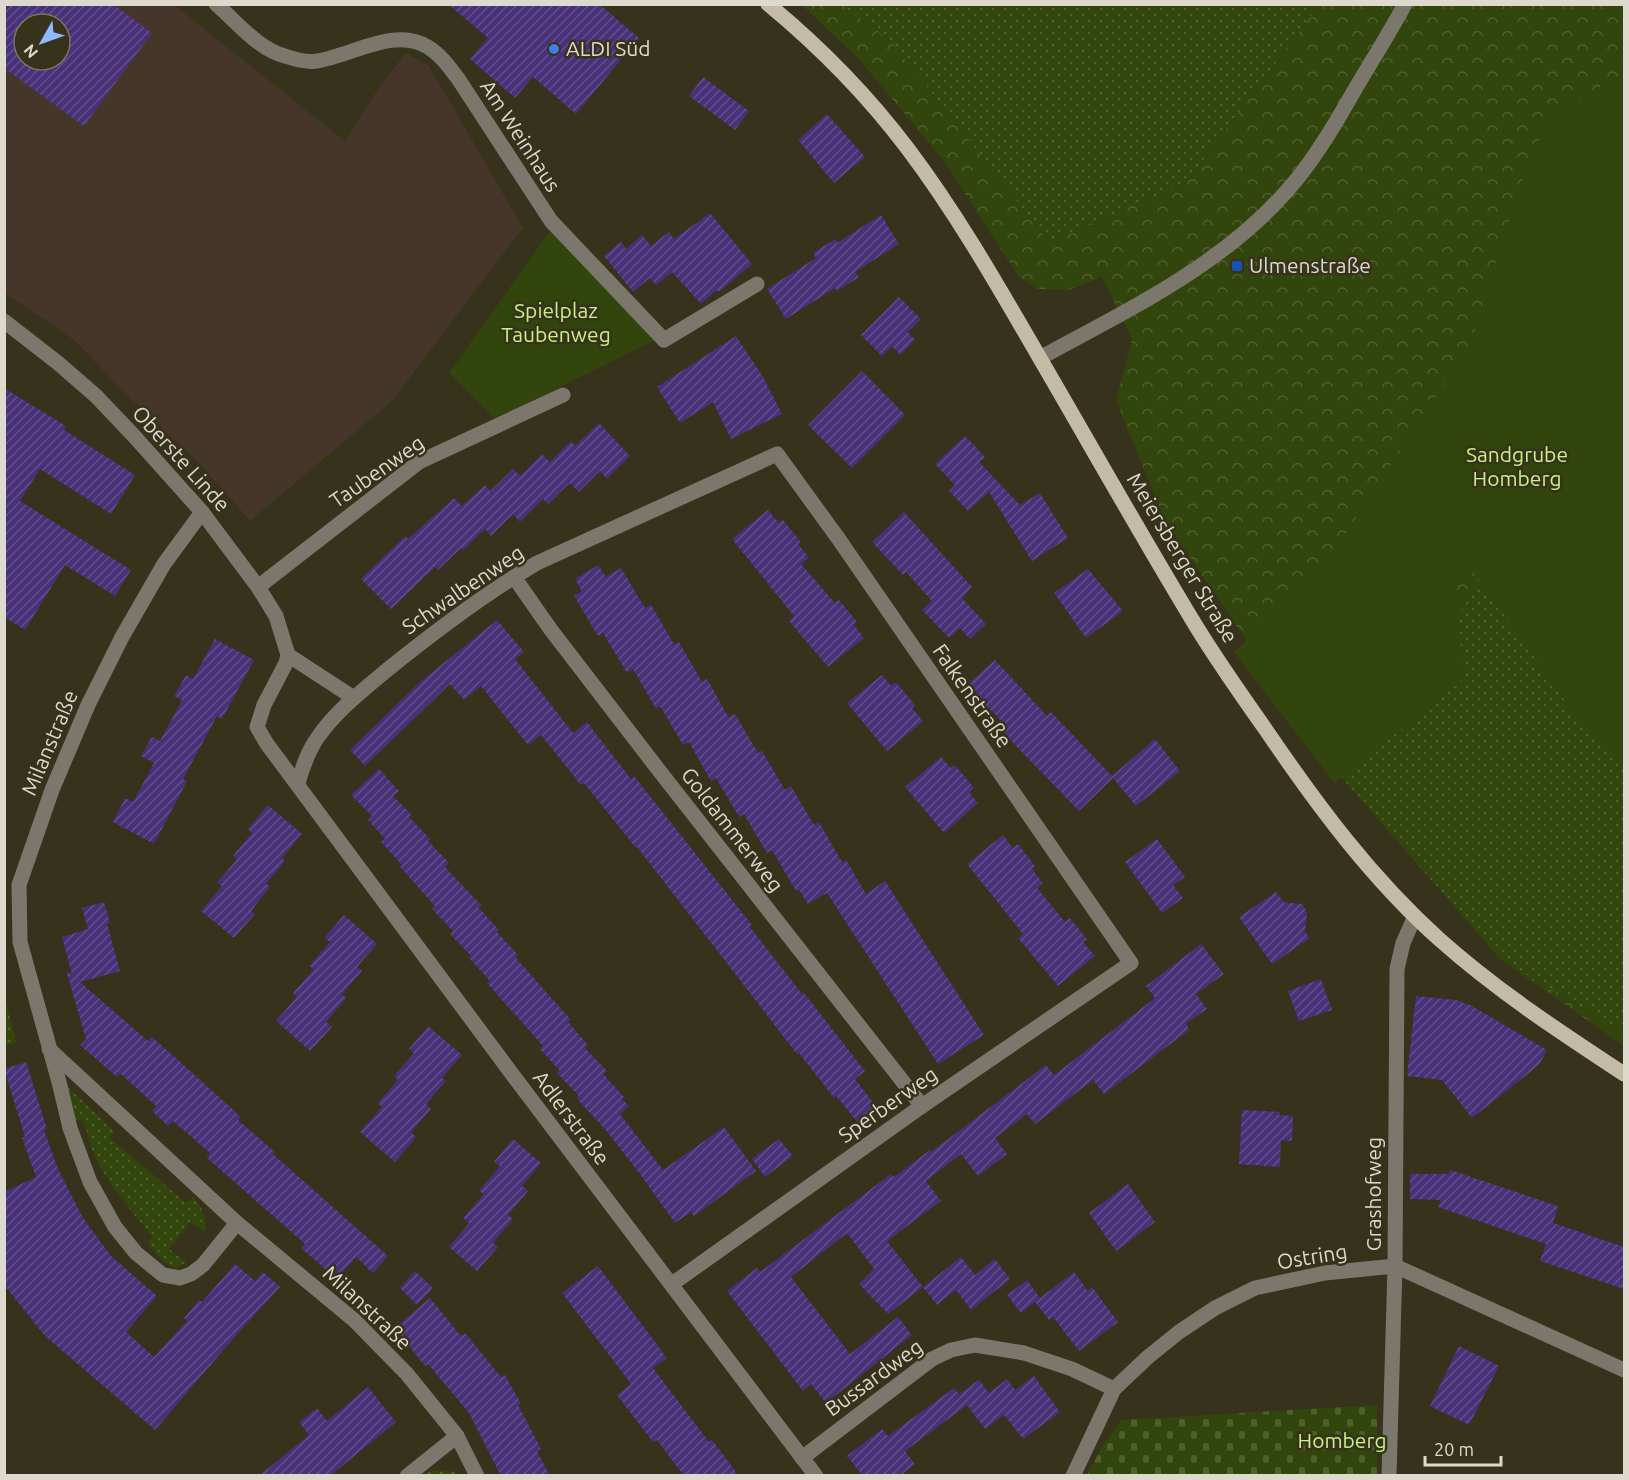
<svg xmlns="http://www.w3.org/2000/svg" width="1629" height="1480" font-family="Ubuntu,sans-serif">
<defs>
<pattern id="grass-dots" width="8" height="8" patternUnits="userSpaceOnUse" patternTransform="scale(1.5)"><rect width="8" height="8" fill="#32450c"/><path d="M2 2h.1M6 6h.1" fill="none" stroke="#4f5f2e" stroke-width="1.8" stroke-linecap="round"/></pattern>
<pattern id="forest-crowns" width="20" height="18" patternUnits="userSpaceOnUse" patternTransform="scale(1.5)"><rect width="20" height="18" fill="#32450c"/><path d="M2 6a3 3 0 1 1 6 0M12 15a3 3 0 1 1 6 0" fill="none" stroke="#4f5f2e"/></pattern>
<pattern id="cemetery-stones" width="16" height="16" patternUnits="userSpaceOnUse" patternTransform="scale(1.5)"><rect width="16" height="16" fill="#32450c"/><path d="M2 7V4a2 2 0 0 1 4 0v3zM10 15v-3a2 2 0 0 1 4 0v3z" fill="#4f5f2e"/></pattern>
<pattern id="building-hatch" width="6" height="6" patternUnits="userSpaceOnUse" patternTransform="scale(1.5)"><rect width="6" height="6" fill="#483179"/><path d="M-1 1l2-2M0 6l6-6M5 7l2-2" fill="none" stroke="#624e8b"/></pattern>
</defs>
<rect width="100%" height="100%" fill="#37321c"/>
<path fill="#46362a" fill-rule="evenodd" d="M4,5H174L345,141L380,86L406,53L429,66L523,228L392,401L250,521L200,464L131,399L73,339L5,293ZM24,24H60V60H24Z"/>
<g fill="url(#grass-dots)">
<path d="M842,5H1319L1186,183L1049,242L890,40Z"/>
<path d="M1624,465V1032L1500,959L1336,771L1486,498Z"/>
<path d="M5,997L16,1042L5,1046H4Z"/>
<path d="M67,1086L114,1131L110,1138L186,1203L193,1197C203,1209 207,1217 205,1232L190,1222L169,1249L186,1262C184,1263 180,1267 178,1268C169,1270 152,1249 147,1242L153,1237C131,1212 110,1186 95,1157C90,1145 88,1133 83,1121L75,1120Z"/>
<path d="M435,1470L450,1471L464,1475L419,1476Z"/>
</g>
<g fill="url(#forest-crowns)">
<path d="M802,5H842L890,40L1049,242L1186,183L1319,5H1624V465L1486,498L1474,593L1336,771L1165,521L1116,400L1132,340L1102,277L1068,290L1037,289L1019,277L944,161L858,58Z"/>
<path d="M1500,959L1624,1032V1046Z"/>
</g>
<path fill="url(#cemetery-stones)" d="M1377,1405V1475H1087L1103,1445L1121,1420Z"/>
<g fill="#32450c">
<path d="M1624,76V767L1575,715L1466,561L1455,585L1464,679L1334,783L1234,652L1320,573L1471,343L1531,152L1558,113L1608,82Z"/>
<path d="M550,231L655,340L495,419L449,373Z"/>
</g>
<g fill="url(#building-hatch)" fill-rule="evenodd">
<path d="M4,4H113L152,33L84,126L4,68ZM24,24H60V60H24Z"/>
<path d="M448,4H599L639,38L576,114L533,77L515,98L470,59L488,38Z"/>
<path d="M703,77L749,111L735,130L689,96Z"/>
<path d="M827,114L865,157L834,183L798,140Z"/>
<path d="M710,213L752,264L719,292L717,290L701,304L672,272L656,285L650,278L633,292L604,256L621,242L626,249L642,235L651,246L669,232L674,239Z"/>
<path d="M881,215L899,244L855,272L859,277L837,291L835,288L786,319L767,289L816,258L813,253L835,239L837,243Z"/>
<path d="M899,297L921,319L908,332L915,340L900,355L892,346L882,356L861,335Z"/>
<path d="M736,336L763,377L782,414L731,439L713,402L680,423L657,387Z"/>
<path d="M862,371L905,415L852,468L808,425Z"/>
<path d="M4,388L66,426L64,430L135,475L111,514L40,469L20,501L131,570L115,596L65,565L25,630L4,617Z"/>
<path d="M599,423L630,456L607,479L600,471L579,492L570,483L548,504L543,499L520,522L513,514L491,536L485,529L463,550L461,548L438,570L435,567L391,609L361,579L405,536L408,539L454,498L462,506L485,485L490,491L513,469L520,476L542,454L550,462L571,441L575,446Z"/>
<path d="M965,436L985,457L979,462L1020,505L1040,493L1068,538L1032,561L989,492L968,511L949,491L955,485L935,464Z"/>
<path d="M768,510L779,523L783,520L801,542L798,544L809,558L801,564L835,603L839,600L857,622L854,625L864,638L828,667L789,621L794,616L732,539Z"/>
<path d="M904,512L972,587L962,598L986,624L970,639L960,628L949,638L922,610L932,601L906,572L903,575L872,542Z"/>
<path d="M598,565L606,577L621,568L645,608L651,605L674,644L679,642L702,682L707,679L729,718L735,714L758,753L762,751L785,790L791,786L814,825L819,822L842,862L846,860L866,894L885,881L984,1035L938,1064L827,893L808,904L799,890L796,891L772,850L767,853L744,814L739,817L716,778L711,781L689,742L683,745L660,706L656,709L633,669L627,673L603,633L598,636L574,596L582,591L575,579Z"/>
<path d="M1088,569L1123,611L1086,638L1054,593Z"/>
<path d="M497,620L524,652L515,659L573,733L587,722L631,779L634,776L752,925L750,927L802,994L804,993L865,1071L855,1079L877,1108L858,1123L836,1096L834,1098L799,1053L797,1054L637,847L636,848L584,783L581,785L541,735L528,745L481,686L464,700L450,684L365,766L350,750L420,682Z"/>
<path d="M215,639L254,660L222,719L217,716L183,779L187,781L154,844L113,822L125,798L133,802L154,763L141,756L152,737L160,741L182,700L174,696L186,675L193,679Z"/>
<path d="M995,660L1047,716L1051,712L1112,776L1155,739L1180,771L1136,806L1113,778L1079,811L1016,746L1000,728L1004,724L967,685Z"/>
<path d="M882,675L891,686L896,682L915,705L912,708L923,721L887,751L847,703Z"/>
<path d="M941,757L951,768L955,765L974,788L969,793L978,803L944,833L905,787Z"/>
<path d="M379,769L399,791L393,796L411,814L409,817L430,839L428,841L449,863L445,867L481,905L478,907L499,930L497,932L518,955L515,957L571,1020L568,1022L588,1045L585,1048L607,1071L603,1074L624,1097L622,1099L629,1106L620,1114L663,1170L724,1127L756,1171L694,1216L691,1212L675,1223L640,1174L605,1129L577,1099L579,1096L557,1073L560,1071L540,1049L543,1046L487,983L490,981L469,958L471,956L450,934L453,931L432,909L435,906L400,867L402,865L381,842L385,839L368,820L372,816L351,795Z"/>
<path d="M268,805L302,834L282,858L285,861L266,884L270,887L251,911L255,914L234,938L201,911L222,886L217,883L237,859L233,856L252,833L248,829Z"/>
<path d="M1003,835L1013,848L1018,844L1035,866L1032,869L1043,883L1037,888L1065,922L1070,918L1087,939L1083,942L1095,956L1058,986L1018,938L1023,934L967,864Z"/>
<path d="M1157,839L1185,877L1173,885L1183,898L1162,913L1125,862Z"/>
<path d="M1276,892L1284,902L1302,904L1307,912L1305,932L1310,938L1272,964L1239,917Z"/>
<path d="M104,902L110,923L107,924L120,971L80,982L148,1041L152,1037L188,1069L241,1117L238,1120L275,1152L273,1154L388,1256L373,1273L356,1257L337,1279L301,1248L305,1244L206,1157L210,1153L173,1121L168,1126L152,1111L156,1106L120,1073L117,1077L80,1045L86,1039L66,970L72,975L62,937L88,929L82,908Z"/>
<path d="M344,915L377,944L357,967L362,971L342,994L346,998L326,1022L332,1027L310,1051L276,1021L297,997L293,993L314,969L309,966L330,942L324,938Z"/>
<path d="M1201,944L1224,974L1196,994L1207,1009L1186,1023L1189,1030L1104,1094L1093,1080L1035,1124L1027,1114L995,1138L1007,1154L978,1176L961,1154L926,1181L941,1201L887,1241L923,1287L961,1257L975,1275L995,1259L1010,1279L971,1310L956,1290L937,1305L923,1287L888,1314L859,1284L874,1269L847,1233L791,1277L850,1354L898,1317L912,1335L826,1403L811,1384L803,1391L727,1291L757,1268L760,1272L891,1174L894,1177L930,1150L931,1152L1046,1065L1054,1075L1155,998L1146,986Z"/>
<path d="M1321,979L1332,1010L1299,1021L1288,991Z"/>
<path d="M1416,996L1456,1000L1472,1006L1547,1050L1539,1065L1472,1118L1442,1080L1407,1076Z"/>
<path d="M428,1026L462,1055L442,1078L446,1081L426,1104L431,1109L411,1132L416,1137L395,1162L360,1132L382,1107L378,1103L398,1080L394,1076L414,1053L409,1049Z"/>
<path d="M26,1062L47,1129L44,1130L58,1169L83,1218L111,1256L157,1296L126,1332L154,1357L187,1321L184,1318L199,1300L202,1302L235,1264L255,1281L263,1272L280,1287L238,1333L155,1430L45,1336L4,1285V1192L36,1177L22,1138L25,1137L4,1069Z"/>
<path d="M1242,1110L1280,1112L1279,1115L1293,1116L1292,1141L1281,1140L1280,1167L1239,1164Z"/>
<path d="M513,1139L541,1163L522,1186L528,1191L508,1215L513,1219L493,1243L498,1247L477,1271L449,1247L469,1223L463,1218L484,1194L479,1191L500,1166L494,1162Z"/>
<path d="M779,1139L793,1156L765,1177L752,1159Z"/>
<path d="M1450,1170L1558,1206L1553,1223L1624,1247V1289L1540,1261L1546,1244L1438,1207L1441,1200L1410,1199V1174H1449Z"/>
<path d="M1128,1184L1155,1222L1116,1251L1089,1213Z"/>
<path d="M598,1266L667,1358L653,1368L709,1442L712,1440L739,1476H684L657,1440L653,1442L617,1395L631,1384L562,1293Z"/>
<path d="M415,1271L433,1288L417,1305L400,1288Z"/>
<path d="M1074,1272L1088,1291L1092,1287L1118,1322L1079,1351L1053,1317L1049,1320L1035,1302L1021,1313L1007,1295L1027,1280L1040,1298Z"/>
<path d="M430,1298L461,1336L465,1333L501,1377L505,1375L521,1404L518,1405L541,1449L537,1451L550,1476H501L469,1413L428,1364L425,1366L395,1328Z"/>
<path d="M1459,1346L1499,1366L1469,1425L1430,1406Z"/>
<path d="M1034,1376L1060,1412L1023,1439L1004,1415L985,1429L967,1405L905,1451L915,1464L900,1476H863L847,1456L882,1429L888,1436L954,1388L963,1399L959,1394L979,1380L989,1393L1007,1379L1015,1390Z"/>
<path d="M368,1387L396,1422L330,1476H259L309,1435L299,1422L317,1408L327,1421Z"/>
</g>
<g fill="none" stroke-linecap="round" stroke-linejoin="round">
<g stroke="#7b776c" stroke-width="15">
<path d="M216,4C237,22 258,49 285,56C294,59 308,63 317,61C351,56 395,26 428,47C441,55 450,68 459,80L551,221L664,340L757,284"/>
<path d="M4,321L58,363L96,396L134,436L202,512L258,587L276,616L288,655L286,663L264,705L257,727L267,744L515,1078L816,1476"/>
<path d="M1040,358C1131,308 1230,262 1297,179C1319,152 1337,121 1354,91C1371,62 1389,34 1405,4"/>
<path d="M202,512L164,564L122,637L88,705L52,790L19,885L20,942L59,1082L70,1128L90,1182L115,1227L136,1253L163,1275L180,1278L191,1274L203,1265L237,1223"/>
<path d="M514,577L551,630L661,773L922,1106"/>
<path d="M258,587L419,462L563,395"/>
<path d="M288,655L354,698"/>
<path d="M298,783C303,766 308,751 318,737C336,711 363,690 387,670C434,632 484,594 537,563L777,454L838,538L1131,963L922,1106L672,1284"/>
<path d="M49,1049L237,1223L354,1320L407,1374L457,1436L477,1476"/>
<path d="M802,1458L932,1359L951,1350L975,1345L1024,1353L1072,1369L1114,1389"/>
<path d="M407,1476L457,1436"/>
<path d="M1073,1476L1114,1389L1148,1357L1179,1332L1215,1308L1255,1288L1325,1273L1395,1266L1624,1370"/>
<path d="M1389,1476L1395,1266L1397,969L1403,943L1415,916"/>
</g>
<path stroke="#c4bba6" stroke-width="15" d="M768,4C820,47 868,96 908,149C957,214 998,286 1038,355C1091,446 1142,537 1196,626C1218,662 1242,696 1266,730C1317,805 1371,878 1439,939C1496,990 1560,1032 1624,1074"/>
</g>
<circle fill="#3f7fe0" stroke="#37321c" stroke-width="2" cx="554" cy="49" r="6"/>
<rect fill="#1a4fb4" stroke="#37321c" stroke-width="2" x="1231" y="260" width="12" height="12" rx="3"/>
<g text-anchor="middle" stroke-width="5" stroke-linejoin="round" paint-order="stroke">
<g font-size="21" fill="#dddacd" stroke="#37321c" text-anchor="start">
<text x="566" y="56">ALDI Süd</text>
<text x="1249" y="273">Ulmenstraße</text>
</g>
<g font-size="21" fill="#dddacd" stroke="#37321c">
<text transform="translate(520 136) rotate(57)" y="7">Am Weinhaus</text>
<text transform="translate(181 459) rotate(48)" y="7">Oberste Linde</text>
<text transform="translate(377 472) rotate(-35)" y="7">Taubenweg</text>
<text transform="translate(1182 558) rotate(59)" y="7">Meiersberger Straße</text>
<text transform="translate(463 590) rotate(-34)" y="7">Schwalbenweg</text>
<text transform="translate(972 696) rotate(55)" y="7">Falkenstraße</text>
<text transform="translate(50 743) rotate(-67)" y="7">Milanstraße</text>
<text transform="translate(732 830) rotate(52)" y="7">Goldammerweg</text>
<text transform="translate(888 1105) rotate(-35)" y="7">Sperberweg</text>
<text transform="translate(571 1118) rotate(53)" y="7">Adlerstraße</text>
<text transform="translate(1374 1194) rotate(-90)" y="7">Grashofweg</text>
<text transform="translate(1312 1257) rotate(-9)" y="7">Ostring</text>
<text transform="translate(367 1308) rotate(43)" y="7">Milanstraße</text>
<text transform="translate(874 1378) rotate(-36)" y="7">Bussardweg</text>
</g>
<g font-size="21" fill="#c6f281" stroke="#37321c">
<text x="556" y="318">Spielplaz<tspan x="556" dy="24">Taubenweg</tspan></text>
<text x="1517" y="462">Sandgrube<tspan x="1517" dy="24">Homberg</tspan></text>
<text x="1342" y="1448">Homberg</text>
</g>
</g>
<rect width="1629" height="1480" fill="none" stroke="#dddacd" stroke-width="12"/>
<g transform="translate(42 42) rotate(230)"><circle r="28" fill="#37321c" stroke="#797563" stroke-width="1.5"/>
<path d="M0-4.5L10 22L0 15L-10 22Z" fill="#8fb8fd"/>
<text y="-9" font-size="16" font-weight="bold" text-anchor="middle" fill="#dddacd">N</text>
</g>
<path d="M1425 1456v9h76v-9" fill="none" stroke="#dddacd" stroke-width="3"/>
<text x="1434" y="1456" font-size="18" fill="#dddacd" stroke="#37321c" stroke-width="4.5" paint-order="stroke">20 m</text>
</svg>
